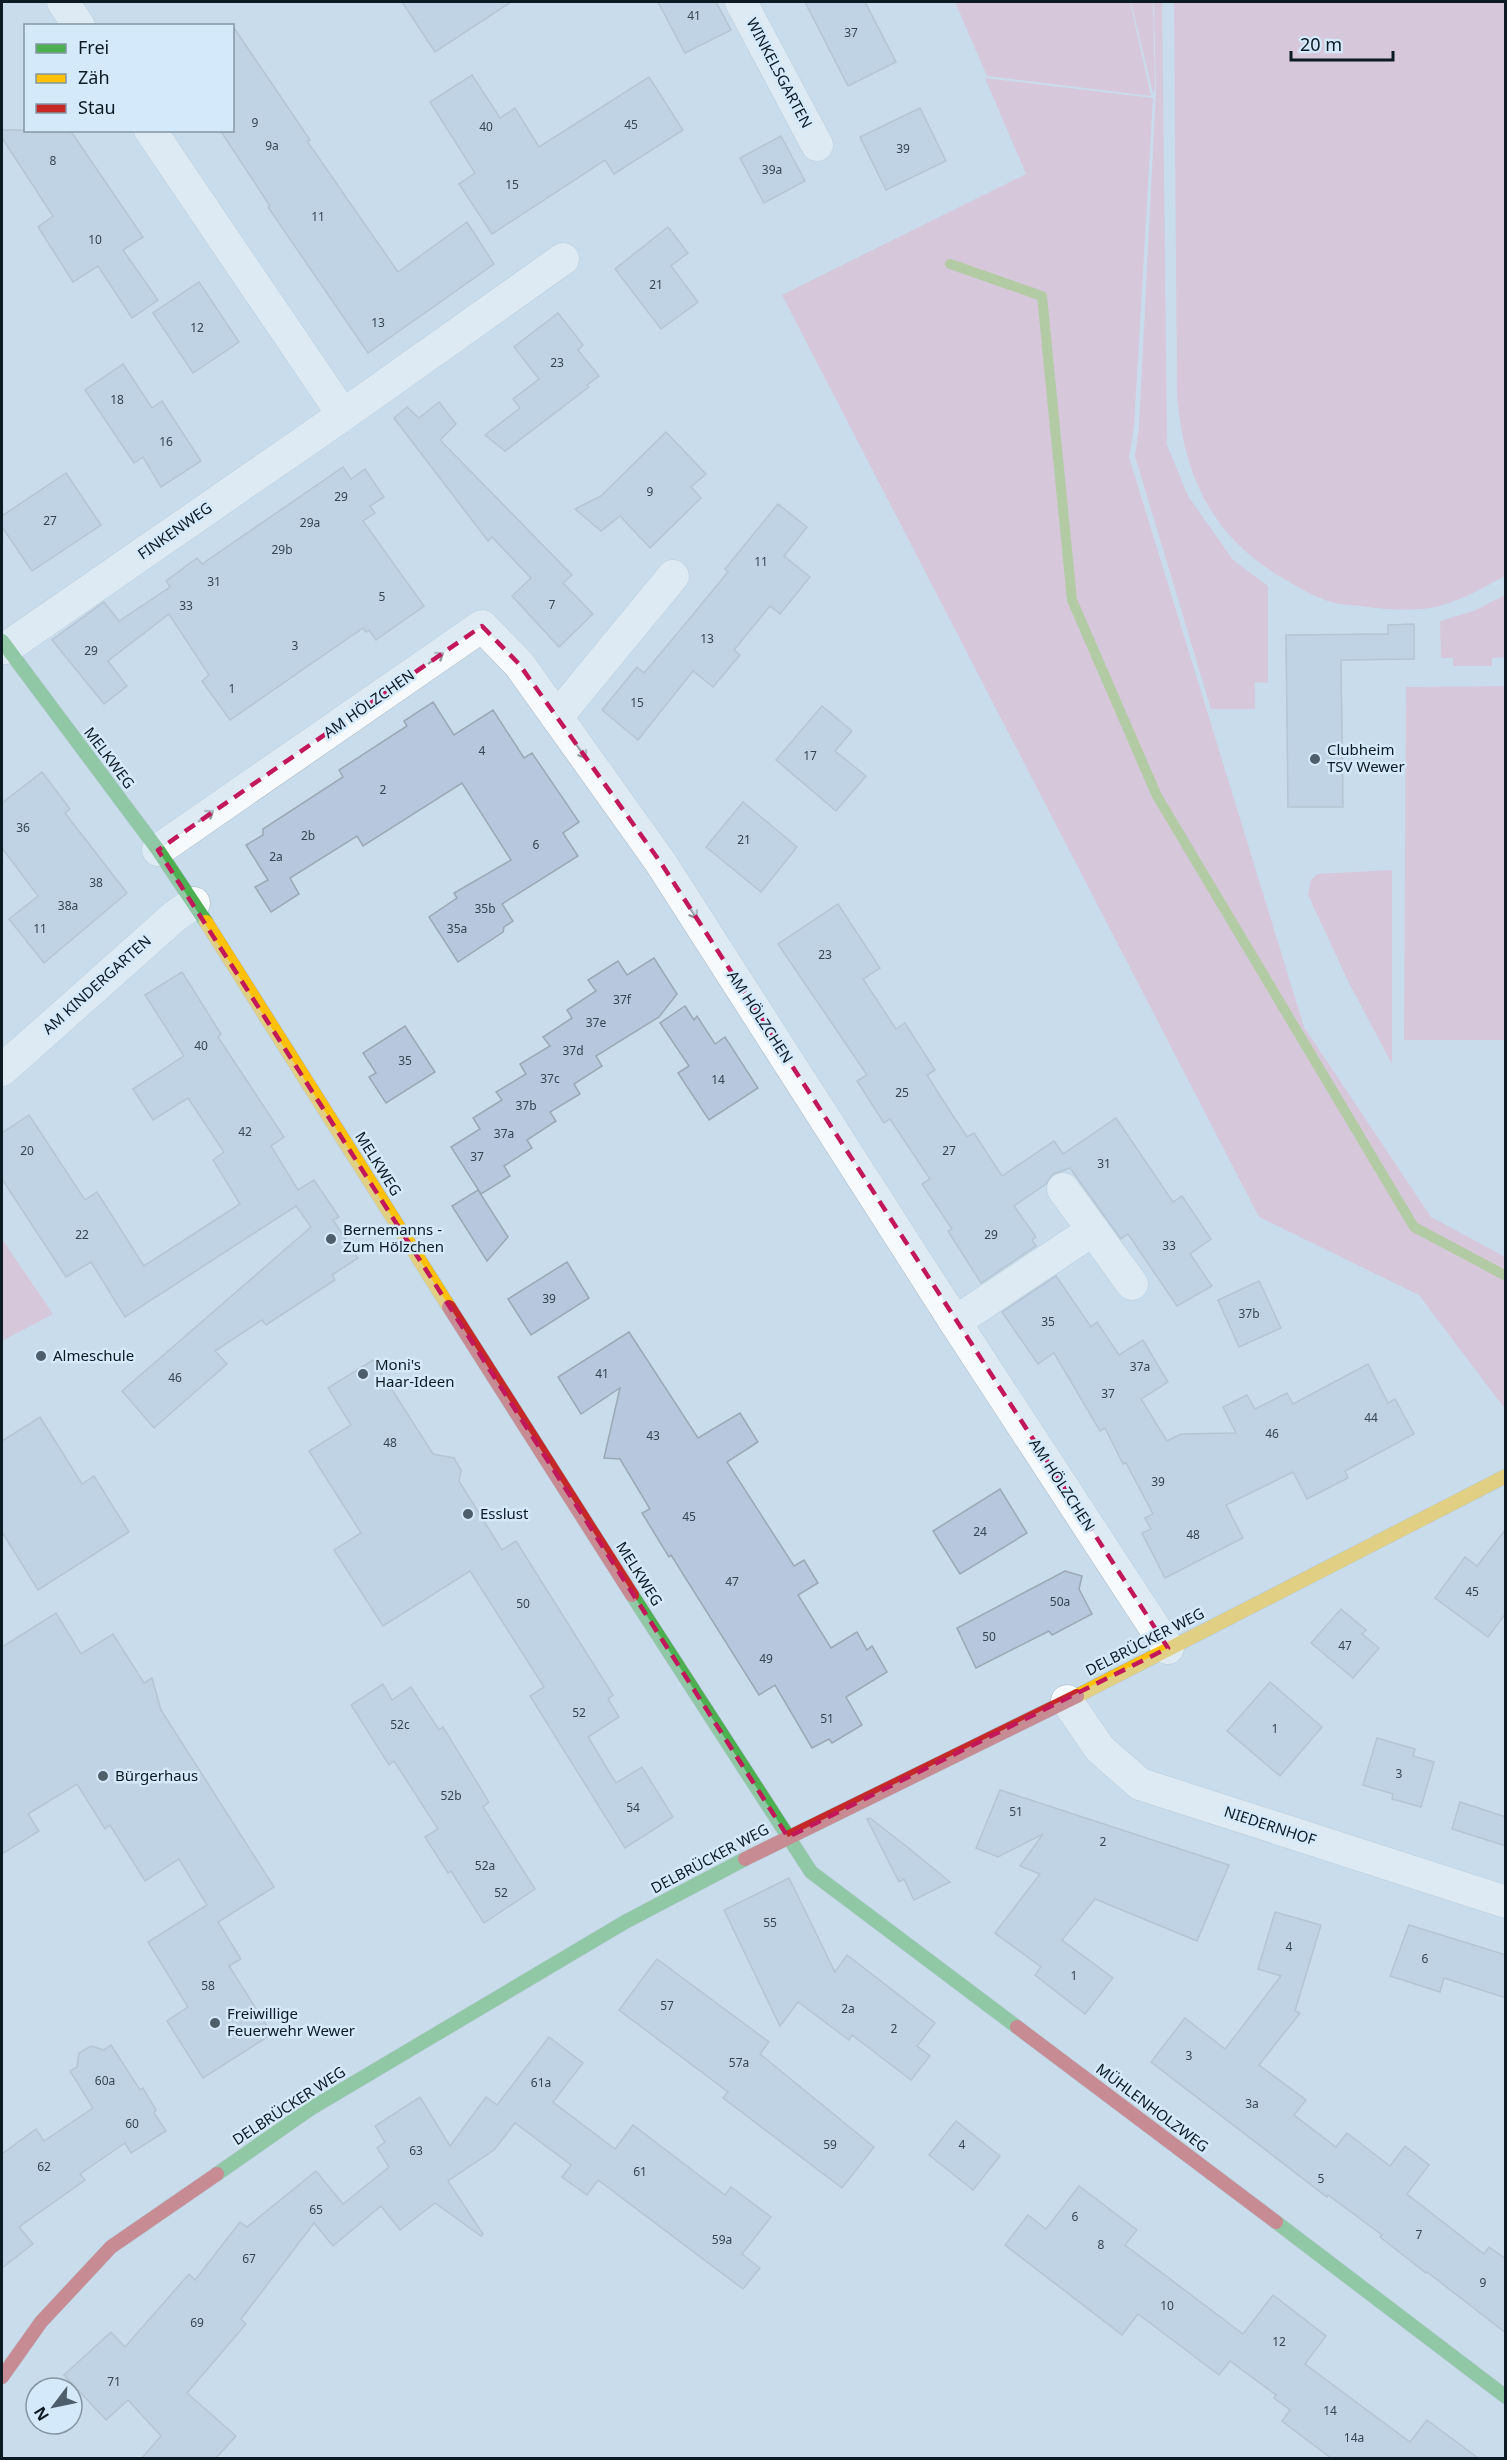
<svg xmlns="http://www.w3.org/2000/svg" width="1507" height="2460" font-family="'Noto Sans',sans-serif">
<rect width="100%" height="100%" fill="#c9dceb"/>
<g fill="#e6adc7">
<path d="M955,2H1130L1151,96L987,76Z"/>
<path d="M1131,2H1153L1155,87L1153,93Z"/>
<path d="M1154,2H1162L1167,445L1188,496L1233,560L1268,586V683L1255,682V709H1211L1135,456L1139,427L1156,90Z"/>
<path d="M1174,2H1505V576C1484,587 1462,600 1439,606C1415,612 1386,610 1362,606C1352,605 1341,605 1331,602C1315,597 1300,589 1286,580C1212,538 1183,476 1177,393Z"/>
<path d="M985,78L1153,98L1134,427L1129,457L1304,1027L1431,1217L1505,1257V1409L1419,1295L1259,1217L782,295L1026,174Z"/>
<path d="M1505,595V666V657L1492,658V666H1453V658H1441L1440,621L1474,611Z"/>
<path d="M1505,686V1040H1404L1406,687Z"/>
<path d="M1392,870V1064L1349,983L1308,895L1311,880L1317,874Z"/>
<path d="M2,1239L53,1314L2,1341Z"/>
</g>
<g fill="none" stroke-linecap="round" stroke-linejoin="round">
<path stroke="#9ab650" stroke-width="10" d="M950,264L1042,296L1072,600L1157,796L1414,1227L1506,1276"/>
</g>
<g fill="#b6c7de" stroke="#9ca8b5" stroke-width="1.5">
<path d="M402,2H511L435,52Z"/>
<path d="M658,2H716L731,30L685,53Z"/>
<path d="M805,2H865L896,62L848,86Z"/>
<path d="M232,25L310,140L307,141L398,272L467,222L494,264L368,353L268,207L270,206L220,130H232Z"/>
<path d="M472,75L500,118L515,108L539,147L649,77L683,130L614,174L605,160L492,234L459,184L475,173L430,102Z"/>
<path d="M920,108L946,161L886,190L860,137Z"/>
<path d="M2,130H70L143,237L123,250L158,300L132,318L98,266L73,282L38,227L53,216L2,138Z"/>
<path d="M781,136L805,181L764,203L740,158Z"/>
<path d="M668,227L688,253L671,266L698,302L661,329L615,269Z"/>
<path d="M199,282L239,342L193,373L153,313Z"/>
<path d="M558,313L583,345L578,350L599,376L587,385L589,387L505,451L485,435L520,408L513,399L539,379L514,347Z"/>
<path d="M123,364L152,408L162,401L201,461L161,487L143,457L134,463L85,390Z"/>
<path d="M439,402L456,424L440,440L572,575L563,583L593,614L559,647L512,596L531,578L492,537L488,541L394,418L407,407L419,418Z"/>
<path d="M666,432L706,474L691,487L701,498L650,548L620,516L601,531L575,509L601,496Z"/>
<path d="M343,467L351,479L365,469L384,497L370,506L375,513L363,521L424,606L376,640L369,630L366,632L363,628L230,720L202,681L209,675L169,614L108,661L127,686L104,704L52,640L104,602L119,621L170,587L166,581L197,558L202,564Z"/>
<path d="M66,473L101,525L32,571L2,527V516Z"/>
<path d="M778,504L807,527L784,556L810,577L780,614L770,606L734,650L740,655L713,687L693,671L638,740L602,710L637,667L644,673L681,629L728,572L725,569Z"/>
<path d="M1414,624V659L1341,660L1343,807H1288L1286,635L1388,634V625Z"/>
<path d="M433,702L454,735L493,710L524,758L532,753L579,822L563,833L578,856L502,904L513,921L504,927L503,932L458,962L429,917L457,898L454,893L511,860L462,783L363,846L357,836L290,878L299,894L271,912L255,887L268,880L246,845L263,835V829L343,777L339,770L407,726L404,721Z"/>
<path d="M822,706L852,731L835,751L866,776L836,811L776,760Z"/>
<path d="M42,772L70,809L65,813L127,893L44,963L9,919L38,896L2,848V803Z"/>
<path d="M743,802L797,847L761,892L706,847Z"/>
<path d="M838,904L880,968L863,979L896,1029L905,1023L935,1070L927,1075L946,1105L967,1137L974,1133L1002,1176L1054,1141L1063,1154L1116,1118L1173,1202L1182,1196L1211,1239L1190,1254L1212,1286L1177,1306L1128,1234L1121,1239L1070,1168L1053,1174L1046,1184L1014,1206L1036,1237L1032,1240L1036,1246L981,1283L948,1231L952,1229L922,1184L930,1179L890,1119L884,1123L857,1081L867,1075L778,944Z"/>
<path d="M654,958L677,994L659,1017L596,1056L602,1066L574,1084L580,1094L550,1112L556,1121L527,1140L532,1148L504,1166L510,1176L481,1194L451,1147L480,1129L473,1118L502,1100L496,1092L526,1074L520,1064L550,1046L543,1037L572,1018L567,1010L596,991L588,980L618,961L627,975Z"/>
<path d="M182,972L221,1034L218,1037L284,1137L271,1146L298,1190L314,1180L339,1217L333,1220L358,1258L332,1275L335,1280L266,1325L262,1320L215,1351L227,1364L154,1428L122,1391L311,1227L296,1206L125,1317L91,1262L66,1277L2,1179V1133L29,1115L85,1200L97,1192L144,1266L240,1204L213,1160L224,1152L188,1098L153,1120L133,1089L184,1056L145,995Z"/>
<path d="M685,1006L694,1020L697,1016L715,1044L725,1037L758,1088L709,1120L678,1073L689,1066L660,1023Z"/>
<path d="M405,1026L435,1072L386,1103L369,1077L376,1073L363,1053Z"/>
<path d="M478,1190L508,1237L487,1261L452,1206Z"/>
<path d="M567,1262L589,1298L531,1335L508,1299Z"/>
<path d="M1056,1276L1091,1327L1097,1322L1119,1355L1143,1340L1168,1382L1141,1399L1167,1441L1181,1434L1236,1433L1223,1407L1247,1395L1255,1409L1287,1393L1293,1404L1368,1364L1388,1403L1395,1399L1414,1434L1345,1471L1348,1478L1307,1499L1293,1472L1226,1505L1243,1538L1165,1578L1142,1533L1151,1529L1145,1518L1153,1514L1126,1463L1123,1464L1105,1428L1100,1431L1054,1353L1038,1364L1002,1312Z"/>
<path d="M1259,1281L1281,1328L1239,1347L1218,1300Z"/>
<path d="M629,1332L698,1438L740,1413L758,1442L727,1462L794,1566L804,1560L818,1583L798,1595L831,1648L857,1632L867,1650L872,1646L887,1672L846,1697L862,1725L832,1743L829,1739L812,1748L775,1685L759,1695L671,1555L669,1557L642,1513L650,1509L620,1459L604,1458L620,1388L581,1414L558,1377Z"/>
<path d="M373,1360L433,1454L454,1458L461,1470L459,1481L502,1550L516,1541L613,1695L608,1699L619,1717L588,1737L616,1783L642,1767L673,1817L625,1848L530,1696L544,1687L470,1571L383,1626L334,1550L361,1533L309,1451L351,1425L328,1388Z"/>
<path d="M40,1417L82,1484L94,1476L129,1532L38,1590L2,1532V1441Z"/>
<path d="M1000,1489L1027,1533L960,1574L933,1531Z"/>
<path d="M1506,1529V1613L1488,1637L1435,1598L1465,1557L1477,1566Z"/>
<path d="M1065,1571L1082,1576L1079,1589L1092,1614L1052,1635L1049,1631L976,1668L957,1628Z"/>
<path d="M1341,1609L1366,1630L1362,1634L1379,1648L1353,1678L1311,1643Z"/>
<path d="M56,1613L81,1654L113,1634L144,1683L152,1678L161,1710L274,1887L218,1922L241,1959L229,1966L272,2034L203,2078L167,2021L188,2007L148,1942L207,1905L179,1859L145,1881L110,1825L105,1829L77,1784L28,1814L39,1831L2,1854V1647Z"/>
<path d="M1270,1682L1322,1727L1280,1776L1227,1731Z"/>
<path d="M383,1684L392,1700L411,1687L439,1730L443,1727L489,1802L483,1807L535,1889L484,1923L451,1871L448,1873L425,1837L438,1829L394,1761L389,1765L351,1705Z"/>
<path d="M1377,1738L1415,1749L1413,1756L1434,1762L1421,1807L1392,1799L1393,1794L1363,1785Z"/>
<path d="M1000,1790L1229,1865L1197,1941L1095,1899L1062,1940L1113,1978L1085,2014L1035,1975L1041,1967L995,1933L1040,1874L1020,1866L1043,1834L998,1857L976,1848Z"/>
<path d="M1460,1802L1506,1817V1846L1452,1829Z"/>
<path d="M870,1818L911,1850L950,1882L914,1900L904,1879L899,1882L867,1819Z"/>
<path d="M789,1878L835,1972L847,1955L935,2023L917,2046L930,2056L911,2080L852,2035L849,2040L798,2002L780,2026L724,1910Z"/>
<path d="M1275,1912L1321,1925L1295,2011L1300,2013L1259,2065L1306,2100L1294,2115L1336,2147L1347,2133L1390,2166L1405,2146L1429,2165L1407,2194L1484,2254L1489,2247L1506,2259V2333L1427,2272L1426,2273L1380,2237L1382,2235L1328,2195L1327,2197L1151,2062L1185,2018L1225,2049L1281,1976L1258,1969Z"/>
<path d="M1409,1925L1506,1955V1998L1444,1978L1440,1992L1390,1976Z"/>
<path d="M657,1959L769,2042L760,2054L874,2147L842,2188L723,2098L728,2092L619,2010Z"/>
<path d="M549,2037L583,2063L553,2102L615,2149L633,2125L725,2195L731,2187L771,2217L742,2254L760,2268L743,2289L598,2180L587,2195L562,2177L571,2165L515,2123L494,2150L448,2181L483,2234L481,2236L435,2203L400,2230L381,2206L333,2246L314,2223L241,2319L246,2324L187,2393L236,2436L216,2458H142L161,2436L128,2400L106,2420L64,2375L111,2332L125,2347L189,2274L195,2280L240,2222L247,2227L316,2171L343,2204L389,2167L377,2148L385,2142L375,2126L420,2097L450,2146L486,2097L497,2105Z"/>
<path d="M111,2045L140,2090L143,2088L156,2110L154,2113L166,2131L131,2153L125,2143L80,2174L85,2180L19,2227L33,2244L2,2268V2154L36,2129L44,2141L93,2108L70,2071L77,2067L79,2053L91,2046L104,2050Z"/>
<path d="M956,2121L1000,2156L973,2190L929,2155Z"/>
<path d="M1079,2186L1137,2230L1125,2245L1243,2334L1273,2295L1326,2336L1305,2364L1410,2442L1427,2420L1478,2458H1331L1282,2421L1290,2410L1274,2398L1276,2395L1230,2361L1219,2375L1138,2314L1122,2335L1005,2245L1028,2215L1046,2229Z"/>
</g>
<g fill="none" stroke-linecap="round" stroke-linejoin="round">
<g stroke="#a8b7c3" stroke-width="33">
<g id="street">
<path d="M63,2L79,26"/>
<path d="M741,2L817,145"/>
<path d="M150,130L343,415"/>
<path d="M6,648L343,415L563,259"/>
<path d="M557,717L673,576"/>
<path d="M158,850L482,626L519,664L661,863L955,1322L1168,1648"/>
<path d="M2,1070L175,916L194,903"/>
<path d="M1063,1189L1132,1284"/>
<path d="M955,1322L1093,1230"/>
<path d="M1067,1701L1100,1749L1140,1784L1506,1902"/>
</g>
</g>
<g stroke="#a8b7c3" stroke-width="15">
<g id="fast">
<path d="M2,641L158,850L206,922"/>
<path d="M632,1595L811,1872L1017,2027"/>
<path d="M217,2174L310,2109L625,1922L745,1859"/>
<path d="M1276,2222L1506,2397"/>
</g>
</g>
<g stroke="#a8b7c3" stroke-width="15">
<g id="slow">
<path d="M206,922L449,1307"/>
<path d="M1077,1696L1506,1476"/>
</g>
</g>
<g stroke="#a8b7c3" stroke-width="15">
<g id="jam">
<path d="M449,1307L632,1595"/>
<path d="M745,1859L1077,1696"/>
<path d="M1017,2027L1276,2222"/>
<path d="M2,2377L41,2322L111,2247L217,2174"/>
</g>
</g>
<use href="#street" stroke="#f7fafc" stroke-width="32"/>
<use href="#fast" stroke="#4caf50" stroke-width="14"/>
<use href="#slow" stroke="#ffc107" stroke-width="14"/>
<use href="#jam" stroke="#c62828" stroke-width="14"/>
</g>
<defs><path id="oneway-shaft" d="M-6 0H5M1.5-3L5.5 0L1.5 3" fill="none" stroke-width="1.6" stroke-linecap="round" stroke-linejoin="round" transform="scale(1.5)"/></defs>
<g stroke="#8d959b">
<use href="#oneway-shaft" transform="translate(436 658) rotate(-35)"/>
<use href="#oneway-shaft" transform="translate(581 751) rotate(55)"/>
<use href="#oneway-shaft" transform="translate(206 816) rotate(-35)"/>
<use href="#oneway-shaft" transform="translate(692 911) rotate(57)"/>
</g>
<path d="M0 0H1507V2460H0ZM482,626L519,664L661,863L1168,1648L788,1837L158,850Z" fill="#c9dceb" fill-opacity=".55" fill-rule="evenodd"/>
<path fill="none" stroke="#c2185b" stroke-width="4.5" stroke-dasharray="12 8" stroke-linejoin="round" d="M482,626L519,664L661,863L1168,1648L788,1837L158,850Z"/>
<g fill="#4e5e6a" stroke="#d4e9fa" stroke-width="2">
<circle cx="1315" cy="759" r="6"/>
<circle cx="331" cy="1239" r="6"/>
<circle cx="41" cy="1356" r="6"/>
<circle cx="363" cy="1374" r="6"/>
<circle cx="468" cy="1514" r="6"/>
<circle cx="103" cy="1776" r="6"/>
<circle cx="215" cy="2023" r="6"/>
</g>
<g text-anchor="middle" stroke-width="5" stroke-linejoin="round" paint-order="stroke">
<g font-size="12" fill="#364552">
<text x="694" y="20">41</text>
<text x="851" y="37">37</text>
<text x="255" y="127">9</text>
<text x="631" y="129">45</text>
<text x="486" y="131">40</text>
<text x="272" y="150">9a</text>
<text x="903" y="153">39</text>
<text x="53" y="165">8</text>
<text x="772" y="174">39a</text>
<text x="512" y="189">15</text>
<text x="318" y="221">11</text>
<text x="95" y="244">10</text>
<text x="656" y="289">21</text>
<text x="378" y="327">13</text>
<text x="197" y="332">12</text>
<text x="557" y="367">23</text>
<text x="117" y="404">18</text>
<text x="166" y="446">16</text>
<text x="650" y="496">9</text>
<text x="341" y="501">29</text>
<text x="50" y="525">27</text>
<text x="310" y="527">29a</text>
<text x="282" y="554">29b</text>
<text x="761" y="566">11</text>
<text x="214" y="586">31</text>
<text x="382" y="601">5</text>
<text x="552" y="609">7</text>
<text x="186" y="610">33</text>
<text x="707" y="643">13</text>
<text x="295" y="650">3</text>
<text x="91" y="655">29</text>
<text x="232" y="693">1</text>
<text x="637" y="707">15</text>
<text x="482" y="755">4</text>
<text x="810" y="760">17</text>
<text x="383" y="794">2</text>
<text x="23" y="832">36</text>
<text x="308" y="840">2b</text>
<text x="744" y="844">21</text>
<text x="536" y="849">6</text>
<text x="276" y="861">2a</text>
<text x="96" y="887">38</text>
<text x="68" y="910">38a</text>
<text x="485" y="913">35b</text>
<text x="40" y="933">11</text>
<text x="457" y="933">35a</text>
<text x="825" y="959">23</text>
<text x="622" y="1004">37f</text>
<text x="596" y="1027">37e</text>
<text x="201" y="1050">40</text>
<text x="573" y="1055">37d</text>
<text x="405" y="1065">35</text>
<text x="550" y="1083">37c</text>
<text x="718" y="1084">14</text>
<text x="902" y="1097">25</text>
<text x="526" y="1110">37b</text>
<text x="245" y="1136">42</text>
<text x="504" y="1138">37a</text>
<text x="27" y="1155">20</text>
<text x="949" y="1155">27</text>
<text x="477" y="1161">37</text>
<text x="1104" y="1168">31</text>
<text x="82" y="1239">22</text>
<text x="991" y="1239">29</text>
<text x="1169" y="1250">33</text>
<text x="549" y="1303">39</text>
<text x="1249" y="1318">37b</text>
<text x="1048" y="1326">35</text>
<text x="1140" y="1371">37a</text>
<text x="602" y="1378">41</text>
<text x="175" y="1382">46</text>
<text x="1108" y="1398">37</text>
<text x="1371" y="1422">44</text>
<text x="1272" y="1438">46</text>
<text x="653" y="1440">43</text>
<text x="390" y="1447">48</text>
<text x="1158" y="1486">39</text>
<text x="689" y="1521">45</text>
<text x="980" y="1536">24</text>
<text x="1193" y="1539">48</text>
<text x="732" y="1586">47</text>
<text x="1472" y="1596">45</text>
<text x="1060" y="1606">50a</text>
<text x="523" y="1608">50</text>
<text x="989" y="1641">50</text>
<text x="1345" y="1650">47</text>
<text x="766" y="1663">49</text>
<text x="579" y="1717">52</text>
<text x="827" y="1723">51</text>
<text x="400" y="1729">52c</text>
<text x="1275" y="1733">1</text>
<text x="1399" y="1778">3</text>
<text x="451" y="1800">52b</text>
<text x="633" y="1812">54</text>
<text x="1016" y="1816">51</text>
<text x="1103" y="1846">2</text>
<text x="485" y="1870">52a</text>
<text x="501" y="1897">52</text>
<text x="770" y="1927">55</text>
<text x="1289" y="1951">4</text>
<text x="1425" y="1963">6</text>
<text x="1074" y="1980">1</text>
<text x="208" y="1990">58</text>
<text x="667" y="2010">57</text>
<text x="848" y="2013">2a</text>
<text x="894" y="2033">2</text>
<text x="1189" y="2060">3</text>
<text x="739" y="2067">57a</text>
<text x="105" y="2085">60a</text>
<text x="541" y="2087">61a</text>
<text x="1252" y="2108">3a</text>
<text x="132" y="2128">60</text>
<text x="830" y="2149">59</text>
<text x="962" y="2149">4</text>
<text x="416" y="2155">63</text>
<text x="44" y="2171">62</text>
<text x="640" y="2176">61</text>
<text x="1321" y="2183">5</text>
<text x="316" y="2214">65</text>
<text x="1075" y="2221">6</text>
<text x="1419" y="2239">7</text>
<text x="722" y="2244">59a</text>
<text x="1101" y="2249">8</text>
<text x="249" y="2263">67</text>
<text x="1483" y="2287">9</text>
<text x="1167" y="2310">10</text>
<text x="197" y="2327">69</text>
<text x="1279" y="2346">12</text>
<text x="114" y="2386">71</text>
<text x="1330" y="2415">14</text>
<text x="1354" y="2442">14a</text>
</g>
<g font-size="15" fill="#0c1a24" stroke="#d4e9fa">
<text transform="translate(779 73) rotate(62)" y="5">WINKELSGARTEN</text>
<text transform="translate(175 531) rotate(-35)" y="5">FINKENWEG</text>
<text transform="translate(369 704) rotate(-35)" y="5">AM HÖLZCHEN</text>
<text transform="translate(109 758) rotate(53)" y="5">MELKWEG</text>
<text transform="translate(97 985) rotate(-42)" y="5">AM KINDERGARTEN</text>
<text transform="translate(760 1017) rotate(57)" y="5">AM HÖLZCHEN</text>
<text transform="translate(378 1164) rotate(58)" y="5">MELKWEG</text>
<text transform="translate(1062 1485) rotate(57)" y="5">AM HÖLZCHEN</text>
<text transform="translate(639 1574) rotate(58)" y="5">MELKWEG</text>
<text transform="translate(1145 1642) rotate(-27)" y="5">DELBRÜCKER WEG</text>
<text transform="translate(1270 1826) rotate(18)" y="5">NIEDERNHOF</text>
<text transform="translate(710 1859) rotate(-28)" y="5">DELBRÜCKER WEG</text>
<text transform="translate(289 2106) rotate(-33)" y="5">DELBRÜCKER WEG</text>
<text transform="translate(1152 2108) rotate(37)" y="5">MÜHLENHOLZWEG</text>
</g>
<g font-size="15" fill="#0c1a24" stroke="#d4e9fa" text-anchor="start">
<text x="1327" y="755">Clubheim<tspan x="1327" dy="17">TSV Wewer</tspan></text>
<text x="343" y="1235">Bernemanns -<tspan x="343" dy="17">Zum Hölzchen</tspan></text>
<text x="53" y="1361">Almeschule</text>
<text x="375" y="1370">Moni's<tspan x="375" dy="17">Haar-Ideen</tspan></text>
<text x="480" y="1519">Esslust</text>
<text x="115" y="1781">Bürgerhaus</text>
<text x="227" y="2019">Freiwillige<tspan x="227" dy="17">Feuerwehr Wewer</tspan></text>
</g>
</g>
<rect width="1507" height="2460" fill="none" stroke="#0c1a24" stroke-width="6"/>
<rect x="24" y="24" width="210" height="108" fill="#d4e9fa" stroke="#8496a4" stroke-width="1.5"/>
<rect x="36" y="44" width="30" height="9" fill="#4caf50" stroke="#8496a4" stroke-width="1.5"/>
<text x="78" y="54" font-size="18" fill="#0c1a24">Frei</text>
<rect x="36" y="74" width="30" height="9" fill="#ffc107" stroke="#8496a4" stroke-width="1.5"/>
<text x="78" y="84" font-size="18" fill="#0c1a24">Zäh</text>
<rect x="36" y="104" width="30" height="9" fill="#c62828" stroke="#8496a4" stroke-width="1.5"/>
<text x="78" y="114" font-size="18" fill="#0c1a24">Stau</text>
<g transform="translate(54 2406) rotate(238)"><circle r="28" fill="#d4e9fa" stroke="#8496a4" stroke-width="1.5"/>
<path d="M0-4.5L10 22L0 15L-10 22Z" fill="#4e5e6a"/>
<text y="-9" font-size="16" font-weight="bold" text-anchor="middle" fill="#0c1a24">N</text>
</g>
<path d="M1291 51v9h102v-9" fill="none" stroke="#0c1a24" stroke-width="3"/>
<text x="1300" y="51" font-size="18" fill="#0c1a24" stroke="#d4e9fa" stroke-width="4.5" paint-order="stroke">20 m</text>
</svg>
